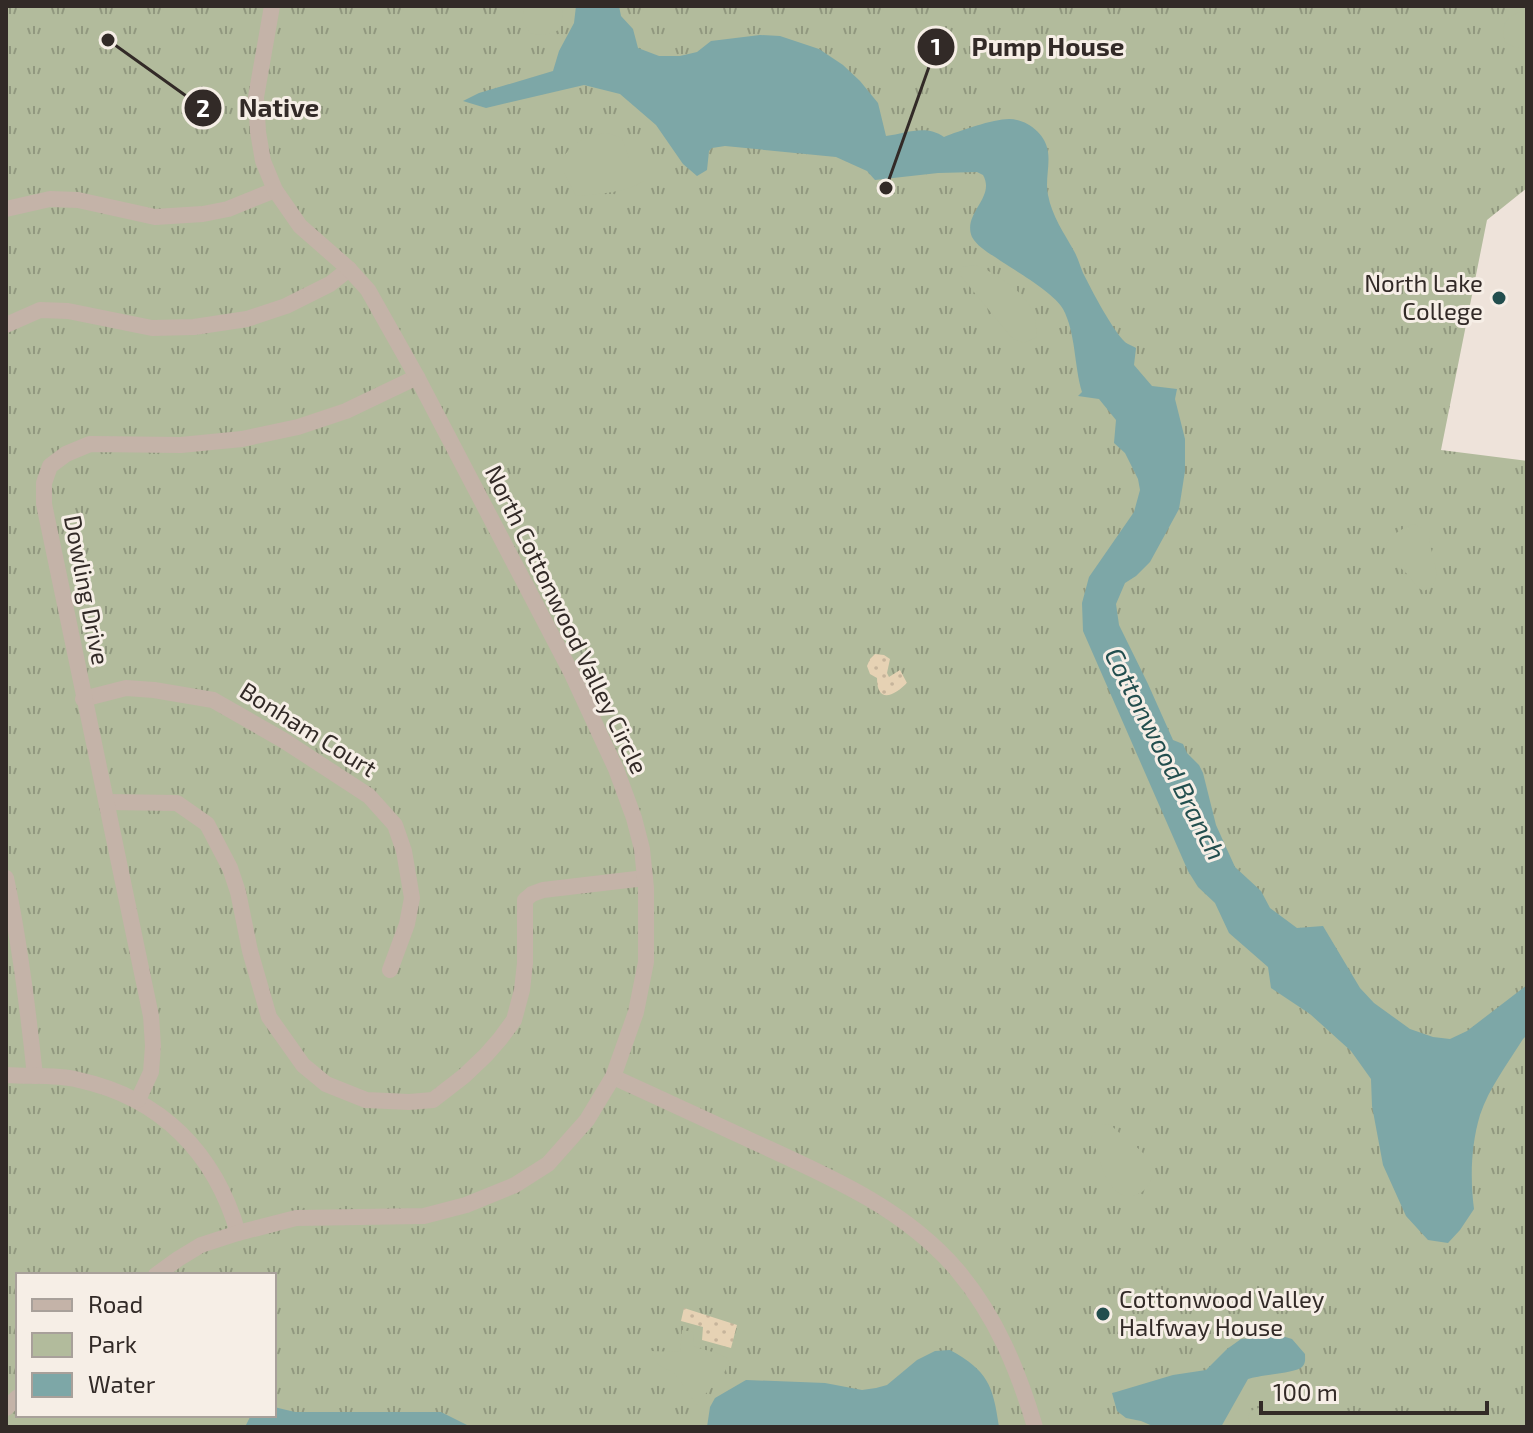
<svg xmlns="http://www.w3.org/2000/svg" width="1533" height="1433" font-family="'Exo 2',sans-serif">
<defs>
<pattern id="grass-tufts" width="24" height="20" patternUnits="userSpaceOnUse" patternTransform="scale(2)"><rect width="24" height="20" fill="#b2bb9c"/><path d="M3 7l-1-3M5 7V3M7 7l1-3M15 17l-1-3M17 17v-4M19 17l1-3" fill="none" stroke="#91987f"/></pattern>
<pattern id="sand-dots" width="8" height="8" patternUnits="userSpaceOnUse" patternTransform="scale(2)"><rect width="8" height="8" fill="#e6d2b4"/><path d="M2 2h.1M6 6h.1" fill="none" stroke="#c6b49b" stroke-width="1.8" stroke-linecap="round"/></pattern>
</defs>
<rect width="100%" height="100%" fill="#eee3da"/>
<path fill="url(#grass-tufts)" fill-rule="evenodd" d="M6,6H1527V188L1487,220L1441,450L1527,461V1427H6ZM18,1275H274V1415H18Z"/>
<g fill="url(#sand-dots)">
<path d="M875,654L884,655L890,659L887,673L889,677L900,670L907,683C895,695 877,705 877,678L870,674L867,666L870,659Z"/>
<path d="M684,1308L737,1325L731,1348L702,1340L703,1327L681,1321Z"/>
</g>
<g fill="#b2bb9c">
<path d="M525,6H561L563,14L559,30C548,35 541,36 530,33L522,20Z"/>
<path d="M1527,10V49H1526L1514,47L1505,42C1499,23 1509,14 1527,10Z"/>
<path d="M607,133L622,138L629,158L645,171V180C627,193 597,194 576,196L564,173V156C576,140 588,135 607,133Z"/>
<path d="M975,265C996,273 1024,291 1033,312C1036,320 1036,329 1037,337L1024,343L1013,339L959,274L962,267Z"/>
<path d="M1413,524L1422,528L1429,535C1428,553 1449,581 1424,591C1416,588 1415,584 1410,577C1399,564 1389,564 1386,544C1394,533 1401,529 1413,524Z"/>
<path d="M1110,1124C1118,1133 1148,1154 1151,1163C1160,1185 1132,1208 1114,1189C1102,1177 1099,1153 1091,1137L1102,1125Z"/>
<path d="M682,1330L693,1332L694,1346C705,1351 721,1352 729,1360C724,1382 708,1387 697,1405C690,1397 685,1386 678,1378C667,1363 660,1375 651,1351L680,1352Z"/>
<path d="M1305,1391L1315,1395L1320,1400V1416L1310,1427H1251L1248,1417L1251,1411C1260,1406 1269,1408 1279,1404C1288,1400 1295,1394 1305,1391Z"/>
</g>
<g fill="#7da7a7">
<path d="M576,6H619L621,16L633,29L638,48L659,56H680L697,52L711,41L760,35L780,36L819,49L843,65L860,81L878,103L886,136C907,133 926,124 944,137C959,131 993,119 1009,119C1027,119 1046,134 1048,152C1050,166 1045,181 1048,195C1052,216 1064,233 1074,251C1078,258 1080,266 1083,273C1091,289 1113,331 1125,342C1127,344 1133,346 1136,348L1134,365L1152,386L1177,389L1175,399L1185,439V471L1179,509L1150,562L1136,576L1125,583L1116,604L1119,625L1148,684L1173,740L1183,744L1187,753L1199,765L1203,773L1216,825L1235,867L1261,891L1270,908L1297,928L1323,926L1360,988L1374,1003L1410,1029L1433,1037L1450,1039L1467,1031L1527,985V1035L1523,1039C1508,1063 1489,1088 1480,1115C1471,1145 1470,1178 1474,1209L1460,1230L1448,1243L1428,1240L1406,1216L1383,1165L1372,1106L1371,1079L1351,1051L1310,1014L1271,988L1268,967L1229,933L1215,903L1198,887L1188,871L1083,631L1082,603L1089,577L1134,512L1140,490L1138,479L1125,453L1114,443L1116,420L1099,399L1078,396L1082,392C1074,366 1076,333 1063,309C1054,292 1012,269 995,257C987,252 977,246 972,237C962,213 996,198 983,175L977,172L938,173L875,180L867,171L836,157L725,146L712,148L709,151L707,170L697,176L683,164L656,125L620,94L584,85L486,108L463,101L479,93L553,71L559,51L574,23Z"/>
<path d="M1282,1336L1292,1339L1305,1354C1305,1359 1306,1363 1302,1367C1296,1373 1259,1375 1248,1379L1221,1427H1155L1141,1421L1126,1418L1117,1411L1112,1393L1116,1392L1173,1375L1206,1370L1227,1349L1241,1339Z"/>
<path d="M950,1350C988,1371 993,1385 999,1427H707L710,1407L715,1398L746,1380L825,1383L862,1390L876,1388L887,1385L917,1360L935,1351Z"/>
<path d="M274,1407L295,1412H441L471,1427H245L251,1415H274Z"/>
</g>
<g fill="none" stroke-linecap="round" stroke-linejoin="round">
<g stroke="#c4b3a8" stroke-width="16">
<path d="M6,209L50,199L78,200L155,217L203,214L228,209L275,190"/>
<path d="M6,325L40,310L68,311L152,328L194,327L247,319L286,306L330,284L349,269"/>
<path d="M83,699L126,688L154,690L213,700L283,740L369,796L395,825L404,851L412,898L407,924L390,970"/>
<path d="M107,802L177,803L207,824L230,868L238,892L250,951L269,1017L303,1065L326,1084L366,1100L409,1102L433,1100L464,1076L486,1055L500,1039L514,1020L522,990L525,963V900L532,894L543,890L645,878"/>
<path d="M6,878C20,943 28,1009 35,1076"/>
<path d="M6,1075C30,1077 55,1074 79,1080C161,1098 215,1153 238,1233"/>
<path d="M613,1077C660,1098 706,1120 752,1141C826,1175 903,1207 957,1270C996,1316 1018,1370 1035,1427"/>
<path d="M138,1100L151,1072L153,1046L151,1016L44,504V483L50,466L66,454L90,444L181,445L242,439L298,427L346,411L417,377"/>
<path d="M156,1275L178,1259L201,1245L238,1233L296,1218L424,1216L466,1205L515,1185L548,1164L587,1120L613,1077L636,1012L646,962V888L642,849L634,818L616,769L571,672L417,377L368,290L349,269L300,226L275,190L263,161L258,132L256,97L272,6"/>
<path d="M6,1408L18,1397"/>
</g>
</g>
<g fill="#224e4e" stroke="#f6eee6" stroke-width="3">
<circle cx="1499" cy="298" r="8"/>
<circle cx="1103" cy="1314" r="8"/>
</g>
<g text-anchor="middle" stroke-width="6" stroke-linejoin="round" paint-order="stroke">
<g font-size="24" fill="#322a27" stroke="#f6eee6" text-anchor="end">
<text x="1483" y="292">North Lake<tspan x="1483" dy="28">College</tspan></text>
<text x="1119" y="1308" text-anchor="start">Cottonwood Valley<tspan x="1119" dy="28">Halfway House</tspan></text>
</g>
<g font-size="24" fill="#322a27" stroke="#f6eee6">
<text transform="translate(86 590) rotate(79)" y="8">Dowling Drive</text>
<text transform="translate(566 620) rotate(64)" y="8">North Cottonwood Valley Circle</text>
<text transform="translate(308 730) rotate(32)" y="8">Bonham Court</text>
</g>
<g font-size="26" font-style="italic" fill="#224e4e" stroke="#f6eee6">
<text transform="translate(1165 754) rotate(63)" y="9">Cottonwood Branch</text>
</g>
</g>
<path fill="none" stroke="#322a27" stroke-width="3" d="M886 188L936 47M108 40L203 108"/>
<g fill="#322a27" stroke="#f6eee6" stroke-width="3">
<circle cx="886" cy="188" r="8"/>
<circle cx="108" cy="40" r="8"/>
<circle cx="936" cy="47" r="20"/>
<circle cx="203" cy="108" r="20"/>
</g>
<g font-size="24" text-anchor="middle" font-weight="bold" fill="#fff">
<text x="936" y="55">1</text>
<text x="203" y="117">2</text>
</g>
<g font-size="26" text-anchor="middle" font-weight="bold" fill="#322a27" stroke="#f6eee6" stroke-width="6" stroke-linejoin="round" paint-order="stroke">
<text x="1048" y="56">Pump House</text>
<text x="279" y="117">Native</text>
</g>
<rect width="1533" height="1433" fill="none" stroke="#322a27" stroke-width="16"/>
<rect x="16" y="1273" width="260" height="144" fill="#f6eee6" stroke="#a8a09a" stroke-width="2"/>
<rect x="32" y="1299" width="40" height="12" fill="#c4b3a8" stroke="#a8a09a" stroke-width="2"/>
<text x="88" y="1313" font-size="24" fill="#322a27">Road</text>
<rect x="32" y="1333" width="40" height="24" fill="#b2bb9c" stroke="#a8a09a" stroke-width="2"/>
<text x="88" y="1353" font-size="24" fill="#322a27">Park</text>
<rect x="32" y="1373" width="40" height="24" fill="#7da7a7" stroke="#a8a09a" stroke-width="2"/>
<text x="88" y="1393" font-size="24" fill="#322a27">Water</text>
<path d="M1261 1401v12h226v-12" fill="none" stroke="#322a27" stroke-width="4"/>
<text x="1273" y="1401" font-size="24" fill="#322a27" stroke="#f6eee6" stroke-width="6" paint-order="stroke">100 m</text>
</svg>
